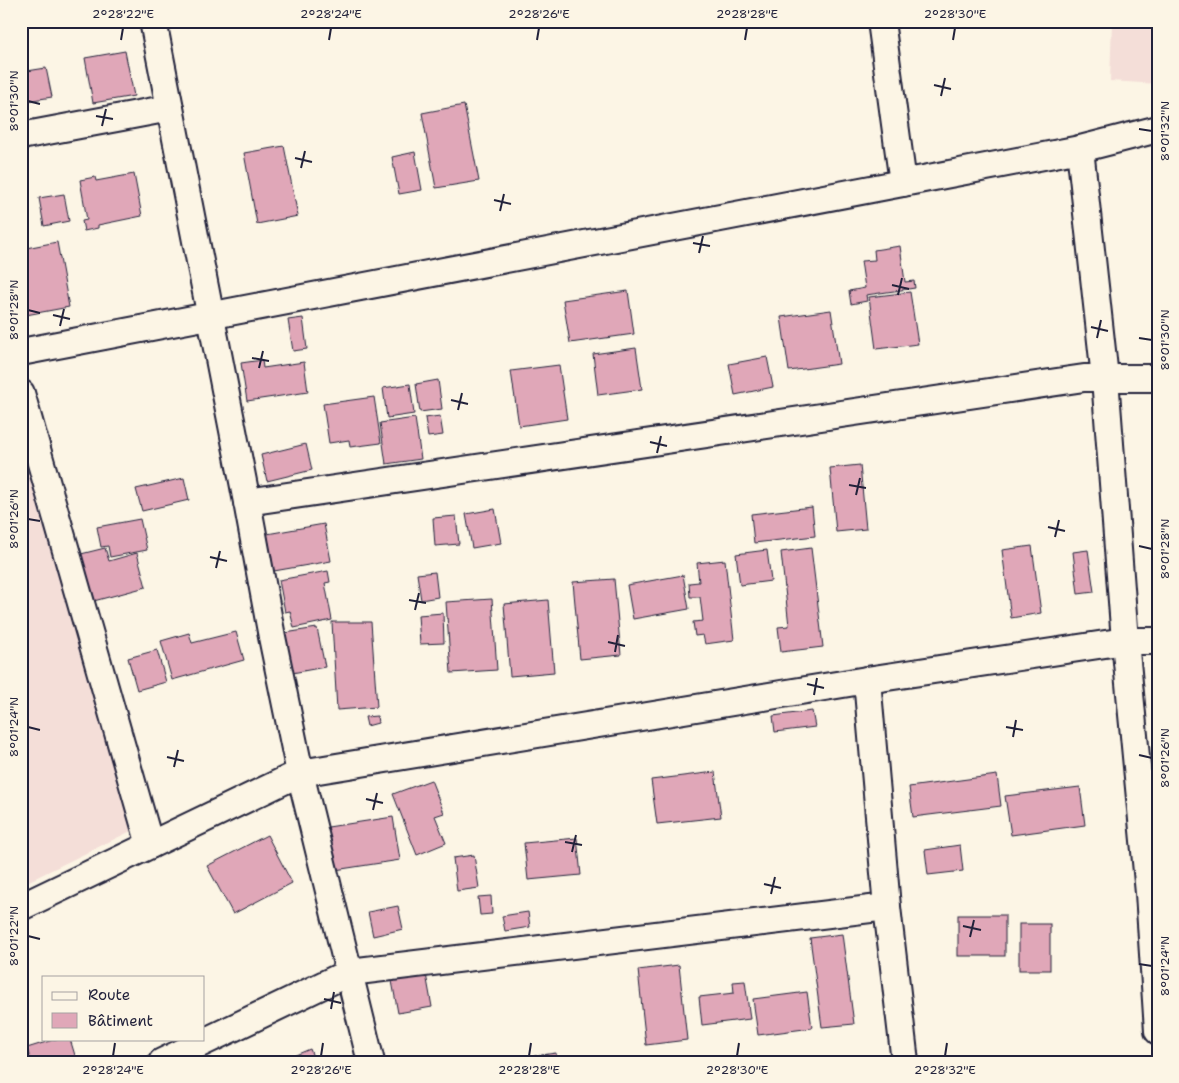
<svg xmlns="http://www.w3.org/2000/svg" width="1179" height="1083" font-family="'Shantell Sans',sans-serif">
<rect width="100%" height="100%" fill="#fcf5e5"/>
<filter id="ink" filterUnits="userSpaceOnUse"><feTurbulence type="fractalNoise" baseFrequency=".02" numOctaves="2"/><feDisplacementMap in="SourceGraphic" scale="10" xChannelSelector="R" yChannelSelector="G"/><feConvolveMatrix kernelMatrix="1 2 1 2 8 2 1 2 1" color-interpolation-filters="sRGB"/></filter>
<g filter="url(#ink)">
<g fill="#f4ded8">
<path d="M1112,21H1158V84L1110,81Z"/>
<path d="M21,428L131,831L21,885Z"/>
</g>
<g fill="#e0a7b8" stroke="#22223b">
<path d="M125,51L134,96L93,103L85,58Z"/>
<path d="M46,68L52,97L21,102V72Z"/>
<path d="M464,105L479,181L436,188L422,113Z"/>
<path d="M284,146L298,216L257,224L244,153Z"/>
<path d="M415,152L422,190L399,194L392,157Z"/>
<path d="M134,174L142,216L98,225V228L84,231L82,221L87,220L80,180L95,177L96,181Z"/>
<path d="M64,194L69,221L44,226L39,198Z"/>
<path d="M57,242L69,307L26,315L21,293V249Z"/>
<path d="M900,246L905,282L914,281L915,288L866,295L867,301L851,304L849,291L865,288L861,261L875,260L874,250Z"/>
<path d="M628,291L634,334L570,343L563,300Z"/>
<path d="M910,292L918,344L876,349L869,297Z"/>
<path d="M831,310L839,364L789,371L781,317Z"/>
<path d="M303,318L307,349L293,351L288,320Z"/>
<path d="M636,348L642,389L598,395L593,354Z"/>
<path d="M767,357L773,387L735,395L729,364Z"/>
<path d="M262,360L263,368L304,362L308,392L247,401L241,363Z"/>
<path d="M559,365L567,419L519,426L511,371Z"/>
<path d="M438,380L442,409L420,412L416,384Z"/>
<path d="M410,384L414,414L387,418L383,388Z"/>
<path d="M374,397L381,443L350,447L349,440L329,443L323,404Z"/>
<path d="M440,416L443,435L428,437L425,418Z"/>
<path d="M415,418L421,459L386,464L380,423Z"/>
<path d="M306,444L312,470L267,481L261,455Z"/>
<path d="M860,465L866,529L836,532L830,468Z"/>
<path d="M184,478L189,500L142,511L136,489Z"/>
<path d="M812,507L815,536L754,543L751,514Z"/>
<path d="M495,509L501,543L472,548L466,514Z"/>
<path d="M456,516L459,544L435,546L433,518Z"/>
<path d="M140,519L147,550L110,557L108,546L101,547L97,527Z"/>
<path d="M324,524L331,561L274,571L267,534Z"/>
<path d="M1032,546L1041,613L1011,618L1002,550Z"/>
<path d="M105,548L109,561L137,553L146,587L90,602L77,555Z"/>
<path d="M811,548L823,647L781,652L778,627L789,626L781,552Z"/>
<path d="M767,550L771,581L740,585L736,554Z"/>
<path d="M1088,550L1094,592L1078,594L1073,552Z"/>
<path d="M725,560L734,640L705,644L703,635L695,636L693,622L703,621L700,597H690L689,583L699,582L697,563Z"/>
<path d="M328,571L330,582L325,583L332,620L294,628L290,611L285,612L279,580Z"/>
<path d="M435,572L438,597L421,600L417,574Z"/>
<path d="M683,575L689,609L633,619L627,585Z"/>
<path d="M614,579L621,655L580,659L573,582Z"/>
<path d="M492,599L497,670L451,673L446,602Z"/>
<path d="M548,600L554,672L510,676L504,604Z"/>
<path d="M443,613L444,643L420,644L418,615Z"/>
<path d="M332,622H371L377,707L337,710Z"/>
<path d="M317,628L325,667L292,673L285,633Z"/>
<path d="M236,632L244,660L172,680L161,641L189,633L192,643Z"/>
<path d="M157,650L166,682L137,690L128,658Z"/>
<path d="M812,711L815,727L775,732L773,716Z"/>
<path d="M377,716L378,723L367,726L365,717Z"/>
<path d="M715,772L721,817L657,824L651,780Z"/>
<path d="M997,775L1001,806L913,817L909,787Z"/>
<path d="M431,780L444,813L435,816L446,843L417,855L393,794Z"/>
<path d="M1080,787L1085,825L1011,835L1005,796Z"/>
<path d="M393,817L400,860L335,870L328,827Z"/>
<path d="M267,835L292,883L233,914L207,866Z"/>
<path d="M577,838L581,875L528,880L524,843Z"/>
<path d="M960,845L963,871L928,875L925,850Z"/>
<path d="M474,855L479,888L457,891L453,858Z"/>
<path d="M491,896L492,914L480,915L478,897Z"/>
<path d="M398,906L403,929L373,936L368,912Z"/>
<path d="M528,912L530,927L505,931L502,916Z"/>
<rect x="958" y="915" width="47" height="41"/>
<rect x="1019" y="924" width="31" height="46"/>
<path d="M842,934L854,1024L822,1027L810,938Z"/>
<path d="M679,965L687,1040L646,1045L638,970Z"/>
<path d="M426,974L432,1007L398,1013L392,981Z"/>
<path d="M745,981L750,1019L702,1025L699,997L734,993L733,982Z"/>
<path d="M807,992L812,1028L758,1035L753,999Z"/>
<path d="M56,1039H70L77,1062H31L27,1048Z"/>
<path d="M310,1049L315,1062H279Z"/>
<path d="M556,1053L557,1062H528L527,1057Z"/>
</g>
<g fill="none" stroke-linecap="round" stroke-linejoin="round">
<g stroke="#22223b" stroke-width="30">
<g id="minor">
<path d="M153,21L247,502L272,637L300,773L371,1062"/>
<path d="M881,21L903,183"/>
<path d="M21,136L170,108"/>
<path d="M1080,149L1105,378L1125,641L1149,893L1158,1031"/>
<path d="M21,352L1080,149L1158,129"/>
<path d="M21,393L150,845"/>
<path d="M247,502L1084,378H1158"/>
<path d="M867,680L887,907L905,1062"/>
<path d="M21,907L300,773L867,680L1125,641H1158"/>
<path d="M162,1062L350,972L887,907"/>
</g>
</g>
<use href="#minor" stroke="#fcf5e5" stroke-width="26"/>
</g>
</g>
<path fill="none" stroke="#22223b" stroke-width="2" d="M121,40L123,28M329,40L331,28M537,40L539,28M745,40L747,28M953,40L955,28M934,85L951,89M941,96L945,78M28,101L40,104M96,116L113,119M102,126L106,109M1139,129L1152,131M295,158L312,162M301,168L305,151M494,200L511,204M500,211L504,194M693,243L710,246M699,253L703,236M892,285L909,289M898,295L902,278M28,310L40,313M53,315L70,319M60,326L64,309M1091,327L1108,331M1097,338L1101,320M1139,338L1152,340M252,358L269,361M259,368L263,351M451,400L468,404M458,410L462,393M650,442L667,446M657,453L661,436M849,485L866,488M856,495L860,478M28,519L40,521M1048,527L1065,531M1055,537L1059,520M1139,546L1152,549M210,557L227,561M216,568L220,551M409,600L426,603M415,610L419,593M608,642L625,646M615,652L618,635M807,684L824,688M814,695L817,678M28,727L40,730M1006,727L1023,730M1013,737L1016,720M1139,755L1152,758M167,757L184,761M174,767L178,750M366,799L383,803M373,810L377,793M565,842L582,845M572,852L576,835M764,884L781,888M771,894L775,877M963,926L981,930M28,936L40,939M970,937L974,920M1139,964L1152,966M324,999L341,1003M331,1009L334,992M113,1056L115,1043M321,1056L323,1043M529,1056L531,1043M737,1056L739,1043M945,1056L947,1043"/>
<rect width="1179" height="1083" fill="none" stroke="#fcf5e5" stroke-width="55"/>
<rect x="42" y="976" width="162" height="65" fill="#fcf5e5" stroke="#a5a1a1"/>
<rect x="52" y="992" width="25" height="8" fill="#fcf5e5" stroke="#a5a1a1"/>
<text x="88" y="1000" font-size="15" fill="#22223b">Route</text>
<rect x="52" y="1013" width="25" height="15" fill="#e0a7b8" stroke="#a5a1a1"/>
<text x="88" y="1026" font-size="15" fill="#22223b">Bâtiment</text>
<rect x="28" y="28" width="1124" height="1028" fill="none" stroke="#22223b" stroke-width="2"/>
<g font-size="12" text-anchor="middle" fill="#22223b">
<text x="123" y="18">2°28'22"E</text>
<text x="331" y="18">2°28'24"E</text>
<text x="539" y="18">2°28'26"E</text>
<text x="747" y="18">2°28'28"E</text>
<text x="955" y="18">2°28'30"E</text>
<text transform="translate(14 101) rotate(-90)" y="4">8°01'30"N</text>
<text transform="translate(1165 131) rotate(-90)" y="4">8°01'32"N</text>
<text transform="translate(14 310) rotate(-90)" y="4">8°01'28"N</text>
<text transform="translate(1165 340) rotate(-90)" y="4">8°01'30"N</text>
<text transform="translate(14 519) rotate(-90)" y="4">8°01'26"N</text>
<text transform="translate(1165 549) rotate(-90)" y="4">8°01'28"N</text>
<text transform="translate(14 727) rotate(-90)" y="4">8°01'24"N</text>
<text transform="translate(1165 758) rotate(-90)" y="4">8°01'26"N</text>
<text transform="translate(14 936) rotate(-90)" y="4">8°01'22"N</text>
<text transform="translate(1165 966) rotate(-90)" y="4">8°01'24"N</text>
<text x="113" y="1074">2°28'24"E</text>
<text x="321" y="1074">2°28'26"E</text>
<text x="529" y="1074">2°28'28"E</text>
<text x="737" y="1074">2°28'30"E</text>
<text x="945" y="1074">2°28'32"E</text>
</g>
</svg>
